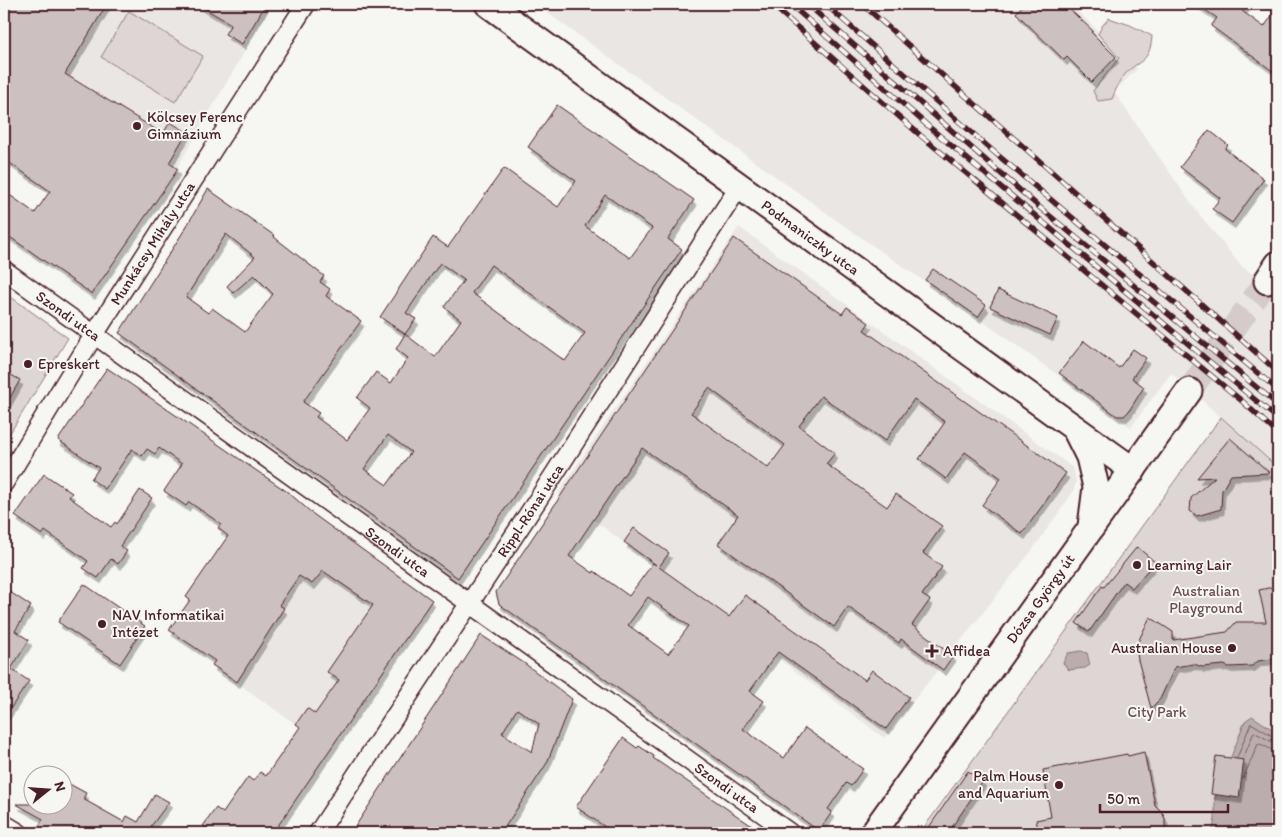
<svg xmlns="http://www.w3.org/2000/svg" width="1282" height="837" font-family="Itim,sans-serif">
<defs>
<filter id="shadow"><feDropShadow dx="3" dy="5.5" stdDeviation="0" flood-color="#0004"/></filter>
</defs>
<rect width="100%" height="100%" fill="#f6f6f2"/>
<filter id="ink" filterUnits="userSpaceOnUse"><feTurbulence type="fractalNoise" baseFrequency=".02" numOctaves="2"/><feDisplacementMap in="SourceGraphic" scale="10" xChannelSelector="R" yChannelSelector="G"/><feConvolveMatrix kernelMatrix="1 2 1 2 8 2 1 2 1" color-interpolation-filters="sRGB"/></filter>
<g filter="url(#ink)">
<g fill="#e9e6e3">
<path d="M62,4H272L164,190L12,84Z"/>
<path d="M535,4H1070L1137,69L1114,92L1195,209L1240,265L1278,292V468L1171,373L1131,427L978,318L856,234Z"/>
<path d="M739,227L1073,468L1075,476L1076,483L1073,492L1033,549L884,738L558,493Z"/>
<path d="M313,514L432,600L331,749L212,665Z"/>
</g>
<g fill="#ddd6d5" stroke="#947a80">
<path d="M129,11L203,56L175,102L101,57Z"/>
<path d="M1109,18L1130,25L1152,36C1150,66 1136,59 1123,77C1118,83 1115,92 1112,99L1098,101L1093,91L1119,58L1098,34L1102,26Z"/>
<path d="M4,292L68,338L4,443Z"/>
<path d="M1221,417L1278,468V833H920Z"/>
</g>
<g fill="#bbadae" stroke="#8e747a">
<path d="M1081,651L1087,653L1090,665L1085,668L1069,670L1063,663L1068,653Z"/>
<path d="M1252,716L1278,733V833H1212L1215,819V798L1245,721Z"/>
</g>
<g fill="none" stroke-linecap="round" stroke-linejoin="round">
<g stroke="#77585f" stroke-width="1">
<path d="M1237,758L1251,723L1274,737H1278"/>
<path d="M1243,759L1254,732L1272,742L1278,743"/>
<path d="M1243,779L1258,744C1264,744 1270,751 1278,751"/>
</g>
</g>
<g fill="#ccc1c0" stroke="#4a1f2b" fill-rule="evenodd" filter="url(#shadow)">
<path d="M11,4H107L65,74L163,134L170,122L187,132L169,163L178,169L92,294L4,233V191L35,213L50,191L4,159V15Z"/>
<path d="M197,4H266L242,44L225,34L231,24Z"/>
<path d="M1024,4H1064L1093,31L1091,32L1116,57L1092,82L1067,57L1064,60L1016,13Z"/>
<path d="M1196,4H1248L1242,11L1264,27L1278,7V75L1211,26L1217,18Z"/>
<path d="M557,105L694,200L668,239L682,249L458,578L119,333L185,229L208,189L275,236L274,237L324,276L320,282L330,289L326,296L361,321L303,402L319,413L316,417L347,440L370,408L357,398L376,372L391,383L408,358L396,349L405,334L380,317L433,237L448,247L504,168L558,207L576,181L528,147ZM605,195L652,228L630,258L585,226ZM226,234L255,257L227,286L233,293L254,275L273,294L245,332L212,308L208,313L186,297ZM440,263L464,280L444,307L461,320L435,357L405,334L416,319L406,313ZM491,265L585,333L565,361L472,293ZM388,435L411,452L387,485L364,469Z"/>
<path d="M1209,130L1228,145L1225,149L1264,179L1232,223L1212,209L1220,198L1180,167Z"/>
<path d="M734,238L842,314L847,307L869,323L864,330L1066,473L1022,534L982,505L1001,478L965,452L946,479L919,459L945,422L914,399L885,441L821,396L799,426L835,453L826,464L887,507L896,494L942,526L923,553L942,567L922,595L930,600L912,625L953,656L943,670L901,639L899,643L848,607L834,627L718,544L738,515L642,448L569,556L593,573L594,571L629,596L653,563L656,565L624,542L634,528L669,553L659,567L729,617L745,595L865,680L872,670L909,697L886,729L778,652L750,691L764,701L743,729L784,758L805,728L863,769L851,786L846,783L828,809L832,812L819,831L499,604L496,592ZM709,388L785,445L768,468L691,413ZM648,597L689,626L668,654L628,625Z"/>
<path d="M933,269L986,305L978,317L925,280Z"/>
<path d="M998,290L1058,318L1050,335L990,307Z"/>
<path d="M1084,341L1119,368L1133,349L1146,358L1132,378L1144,387L1129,411L1124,416H1117L1059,373Z"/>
<path d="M107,368L289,493L313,514L432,600L273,833H213L203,826L216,808L223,813L248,777L253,781L260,772L266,776L300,727L296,724L307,708L315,714L339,680L327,672L373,605L323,571L312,584L299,576L279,605L284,608L237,682L212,665L215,661L169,630L190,600L186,597L228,536L218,528L221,524L189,502L186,506L164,491L182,464L159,448L155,454L147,449L142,456L132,449L105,489L91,479L99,468L58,440Z"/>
<path d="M4,371L20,380L4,408Z"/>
<path d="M1230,438L1270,473L1231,475L1222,490L1221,509L1197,516L1190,511L1191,498L1215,477L1197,478Z"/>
<path d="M44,474L72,493L69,497L111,527L115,522L117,524L140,490L152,498L120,546L127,551L118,564L111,559L98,578L83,568L88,561L45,531L42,535L15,516Z"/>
<path d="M1137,547L1155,562L1132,588L1124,582L1089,632L1076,623L1102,586L1104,587Z"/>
<path d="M84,584L145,626L120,664L58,622Z"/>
<path d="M1278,586V658L1258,661L1252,666L1229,667L1224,665L1202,667L1194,664L1175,667L1160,699L1151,708L1138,660L1136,646L1150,617L1173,632V640L1227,632L1236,622H1266L1259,590Z"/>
<path d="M4,588L31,606L15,631L29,640L11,669L29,681L4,718Z"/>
<path d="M481,635L524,663L572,699L547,763L501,833H351ZM517,709L539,724L532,752L502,733Z"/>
<path d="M623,738L637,748L639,746L654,756L653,758L752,826L744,833H614L576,807Z"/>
<path d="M1144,752L1155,805L1162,812L1165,819V826L1162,833H1039L1036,820L1051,817L1043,770L1127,754L1128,756Z"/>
<path d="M1216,756L1244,760L1239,798L1211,794Z"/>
<path d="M968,771L983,781L948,833H925Z"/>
<path d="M62,780L86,793L83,799L124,822L127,816L138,822L155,794L169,802L149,829L157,833H35L43,819L16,804H62Z"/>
</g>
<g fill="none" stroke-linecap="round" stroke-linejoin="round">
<path stroke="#d4cbca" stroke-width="25" stroke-dasharray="25 12" stroke-linecap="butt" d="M1189,391L1267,281"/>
<g stroke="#4a1f2b" stroke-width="21">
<g id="street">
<path id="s1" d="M4,270L790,833"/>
<path id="s2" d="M4,483L94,335L306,4"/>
<path d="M4,824L19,833"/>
<path id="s3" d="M318,833L537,501L740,185"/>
</g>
</g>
<g stroke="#4a1f2b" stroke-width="29">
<g id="secondary">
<path id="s4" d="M488,4C703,159 917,316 1133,470"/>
<path d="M1267,281L1278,264"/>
<path d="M1076,431L1089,457L1096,487L1091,526"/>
<path id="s5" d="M873,833L1189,391"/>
</g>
</g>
<use href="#street" stroke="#f6f6f2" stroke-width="18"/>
<use href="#secondary" stroke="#f6f6f2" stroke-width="25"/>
<g stroke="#4a1f2b" stroke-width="5.5">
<g id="rail">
<path d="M771,4L920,135L1242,401L1278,434"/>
<path d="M790,4L928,126L1278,419"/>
<path d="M807,4L1038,206L1278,405"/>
<path d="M825,4L994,152L1278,390"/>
<path d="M862,4L1278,372"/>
</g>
</g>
<use href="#rail" stroke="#f6f6f2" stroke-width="4" stroke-dasharray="11" stroke-linecap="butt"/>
</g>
</g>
<g fill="#4a1f2b" stroke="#f6f6f2" stroke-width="2">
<circle cx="137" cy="126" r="5"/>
<circle cx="28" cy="364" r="5"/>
<circle cx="1137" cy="565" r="5"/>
<circle cx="102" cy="624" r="5"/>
<circle cx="1232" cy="648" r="5"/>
<path d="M929.5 643.5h5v5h5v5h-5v5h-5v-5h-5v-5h5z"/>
<circle cx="1059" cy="785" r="5"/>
</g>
<g text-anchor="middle" stroke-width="4" stroke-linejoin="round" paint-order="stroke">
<g font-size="15" fill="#4a1f2b" stroke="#f6f6f2" text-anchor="start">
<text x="147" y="122">Kölcsey Ferenc<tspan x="147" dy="17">Gimnázium</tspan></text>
<text x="38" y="369">Epreskert</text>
<text x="1147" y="570">Learning Lair</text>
<text x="112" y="620">NAV Informatikai<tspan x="112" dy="17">Intézet</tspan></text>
<text x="1222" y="653" text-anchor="end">Australian House</text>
<text x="943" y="656">Affidea</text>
<text x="1049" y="781" text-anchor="end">Palm House<tspan x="1049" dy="17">and Aquarium</tspan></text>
</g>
<g font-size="15" fill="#4a1f2b" stroke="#f6f6f2">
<text dy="5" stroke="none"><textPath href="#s4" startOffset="398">Podmaniczky utca</textPath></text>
<text dy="5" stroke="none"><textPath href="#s2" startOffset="282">Munkácsy Mihály utca</textPath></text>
<text dy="5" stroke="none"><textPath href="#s1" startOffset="79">Szondi utca</textPath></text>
<text dy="5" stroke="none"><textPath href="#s3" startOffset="386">Rippl-Rónai utca</textPath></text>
<text dy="5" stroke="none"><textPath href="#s1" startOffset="484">Szondi utca</textPath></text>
<text dy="5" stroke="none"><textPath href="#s5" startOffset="288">Dózsa György út</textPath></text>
<text dy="5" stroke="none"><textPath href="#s1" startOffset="889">Szondi utca</textPath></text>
</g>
<g font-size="15" fill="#6f4d56" stroke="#f6f6f2">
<text x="1206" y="596">Australian<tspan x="1206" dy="17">Playground</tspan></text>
<text x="1157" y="717">City Park</text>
</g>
</g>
<rect width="1282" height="837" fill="none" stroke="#f6f6f2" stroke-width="20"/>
<rect x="10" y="10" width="1262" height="817" fill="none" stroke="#4a1f2b" stroke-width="2" filter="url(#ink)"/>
<g transform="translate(48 790) rotate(73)"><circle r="24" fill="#f6f6f2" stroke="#b1a0a2"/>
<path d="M0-4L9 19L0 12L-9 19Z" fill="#4a1f2b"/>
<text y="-8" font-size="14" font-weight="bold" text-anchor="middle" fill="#4a1f2b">N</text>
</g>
<path d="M1100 804v8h128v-8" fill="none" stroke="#4a1f2b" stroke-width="2.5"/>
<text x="1107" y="804" font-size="15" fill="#4a1f2b" stroke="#f6f6f2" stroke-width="4" paint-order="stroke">50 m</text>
</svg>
